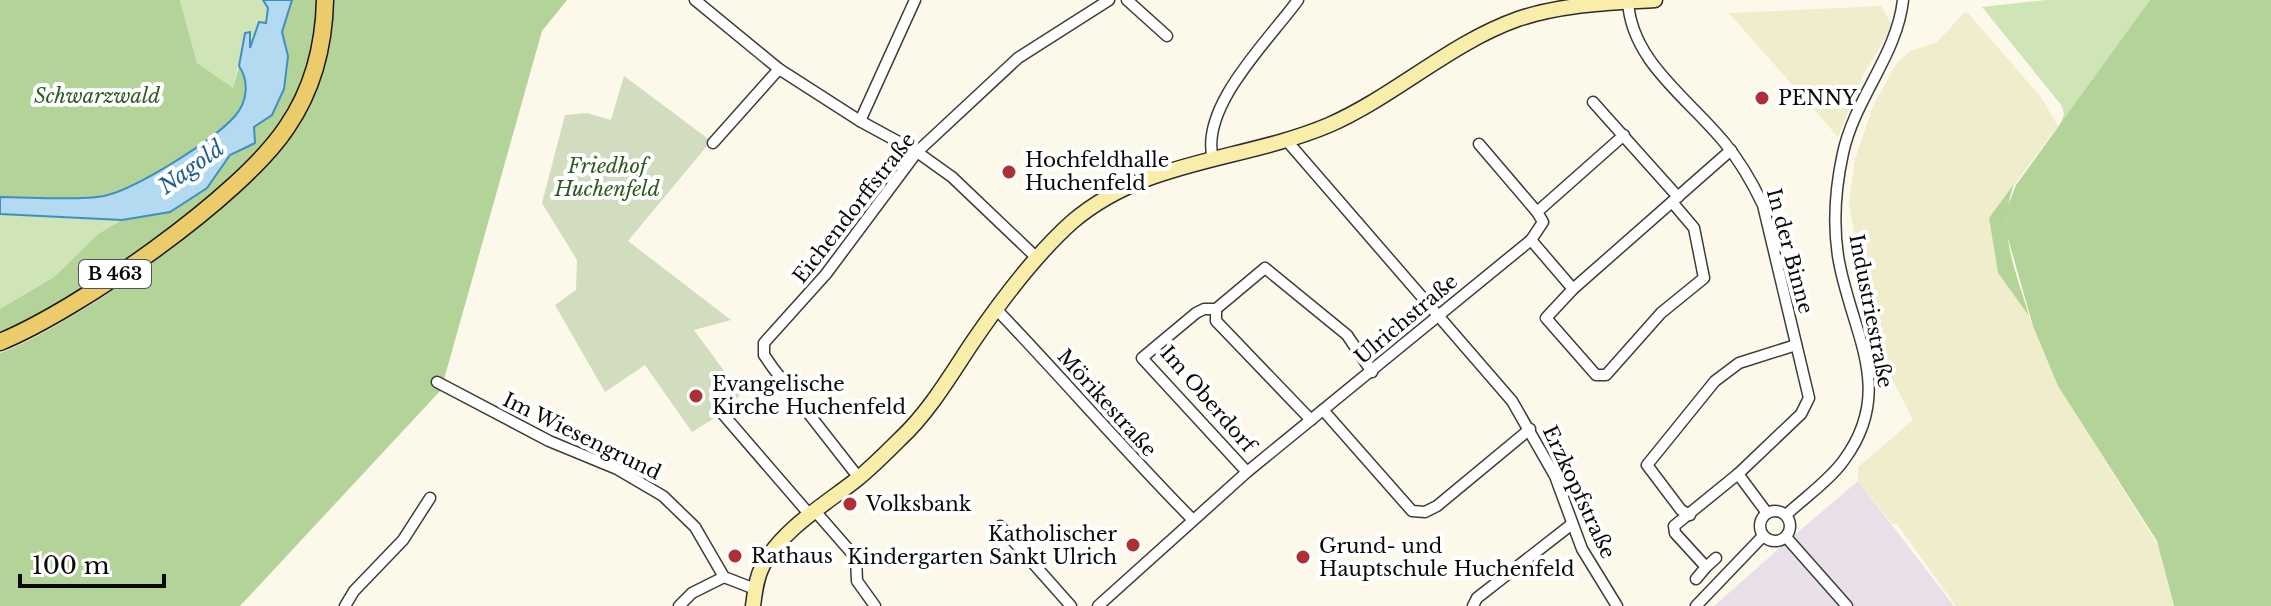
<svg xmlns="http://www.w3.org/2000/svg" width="2271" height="606" font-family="'Libre Baskerville',serif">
<rect width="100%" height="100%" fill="#fdf9ea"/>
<path fill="#e8dfe9" d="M1858,481L1954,606H1714L1791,538Z"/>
<g fill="#f0edcc">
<path d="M1881,6L1893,26L1863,75L1838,137L1729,13Z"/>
<path d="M1966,11L2041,97L2058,126L1989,218L1998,273L2029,316L2058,386L2159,547L2173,606H1956L1896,523L1893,525L1858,481V467L1913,420L1887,369L1858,256L1849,203L1855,159L1873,106L1896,64L1910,51L1937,42Z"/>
</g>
<g fill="#cfe4b7">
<path d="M180,0H263L268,8L265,23L259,22L249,50L245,33L233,89L197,63Z"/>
<path d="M2046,0H2150L2059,127L2064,114L2062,106L1982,7Z"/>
<path d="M0,214L122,220L98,234L54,277L0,309Z"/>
</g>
<g fill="#b3d398">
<path d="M0,0H180L197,63L233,88L239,66C249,81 248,101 235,116C212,142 138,188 104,196C78,201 29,197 0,197Z"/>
<path d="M292,0H317C317,39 308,82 287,116C230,203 92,291 0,336V309L54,277L98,234L122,220L170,212L207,188L230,155L255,143L254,127L272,115L288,56L282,32Z"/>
<path d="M330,0H567L542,31L441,390L240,606H0V353C74,326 263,193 299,124C319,87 322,41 330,0Z"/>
<path d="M2150,0H2271V606H2174L2157,541L2058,386L2033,326L2007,235V208L2016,185Z"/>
<path d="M2014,184C1996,232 2016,269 2029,316L1998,273L1989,218Z"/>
</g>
<path fill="#d2dcbe" d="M624,76L711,141L628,241L731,320L694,330L741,394L724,412L692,432L645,365L605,392L555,305L576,290L577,260L542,203L565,115L587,113L611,120Z"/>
<path fill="#b3daf0" stroke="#408fc0" stroke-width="2" d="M263,0H292L282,32L288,56L284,89L272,115L254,127L255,143L230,155L207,188L170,212L122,220L0,214V197C29,197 78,201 104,196C136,189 214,140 235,116C248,101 249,81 239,66L245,33L250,32V48L259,22L266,23L268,8Z"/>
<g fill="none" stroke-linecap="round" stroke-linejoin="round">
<g stroke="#3d3d3d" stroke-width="13">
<g id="street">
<path d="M695,0L779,69"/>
<path d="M1127,0L1167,36"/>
<path d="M1628,1C1631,61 1688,98 1724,142C1740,161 1752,182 1763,205L1809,398L1801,414L1738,474L1767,513"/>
<path d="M1593,102L1678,197"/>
<path d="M860,121L915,0"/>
<path d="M1287,141L1512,401L1555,476L1582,549L1617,606"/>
<path d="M713,143L779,69L860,121L917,152L952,177L1038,259"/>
<path d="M1479,144L1537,212L1624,135"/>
<path d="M1213,159C1199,107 1269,40 1298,0"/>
<path d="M1531,240L1543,222L1537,212"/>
<path d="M1573,289L1546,318L1596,375H1606L1661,313L1704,278L1694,228L1672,202"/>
<path d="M1216,309V321L1311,420"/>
<path d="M997,310C1063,379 1125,451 1192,519"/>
<path d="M437,382L549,441L617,469L663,496L695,527L724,577"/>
<path d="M1323,410L1412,511L1425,512L1437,506L1530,429"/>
<path d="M722,413L810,515"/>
<path d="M1247,472L1142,358L1196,313L1204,309H1216L1265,268L1347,335L1372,372"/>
<path d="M859,478L773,368L764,355V343L826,274L917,152L1018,58L1109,0"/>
<circle cx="1775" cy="526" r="15"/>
<path d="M815,511L856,558L857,581L875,606"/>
<path d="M1690,515L1681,510L1647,465L1715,381L1739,363L1796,345"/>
<path d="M1786,515C1804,498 1829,481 1844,460C1897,388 1850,331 1838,256C1833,223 1836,185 1843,153C1855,98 1897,55 1903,0"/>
<path d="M1000,526L1071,606"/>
<path d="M1786,537L1847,606"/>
<path d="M1706,567L1716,558"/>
<path d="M1696,579L1706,567L1675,533L1674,526L1738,474"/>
<path d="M345,606L354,591L403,540L430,498"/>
<path d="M679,606L692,593L724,577L755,589"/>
<path d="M1098,606L1247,472L1531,240L1573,289L1731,150"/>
<path d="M1473,606L1477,598L1572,524"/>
<path d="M1696,606L1763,536"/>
</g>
</g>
<g stroke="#2c2c2c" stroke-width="17">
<path id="secondary" d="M753,606C755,592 756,578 763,565C783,529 824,505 856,480C871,468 886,453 900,439C929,412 950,376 972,343C1000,302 1035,255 1072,222C1145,159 1244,161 1329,125C1395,96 1450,43 1518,19C1562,4 1610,3 1655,0"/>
</g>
<g stroke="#1b1b1b" stroke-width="19">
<path id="primary" d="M0,342C78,310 241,197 287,127C313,89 324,46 325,0"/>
</g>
<use href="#street" stroke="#fff" stroke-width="10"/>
<use href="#secondary" stroke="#f8eeaa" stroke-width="14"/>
<use href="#primary" stroke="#eccb6a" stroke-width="16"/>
</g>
<g fill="#ad3037" stroke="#fff" stroke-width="3">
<circle cx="1762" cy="98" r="8"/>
<circle cx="1009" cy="172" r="8"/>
<circle cx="696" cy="396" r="8"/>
<circle cx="850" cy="504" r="8"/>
<circle cx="1133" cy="545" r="8"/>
<circle cx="735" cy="556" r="8"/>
<circle cx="1303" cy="557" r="8"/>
</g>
<g text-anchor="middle" stroke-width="8" stroke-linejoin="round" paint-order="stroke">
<rect fill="#fff" stroke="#545454" stroke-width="2" x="79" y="260" width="72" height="28" rx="6"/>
<g font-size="18" font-weight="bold" fill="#0a0a0a">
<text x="115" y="280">B 463</text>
</g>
<g font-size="20" font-style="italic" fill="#2e5b21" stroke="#fff">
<text x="97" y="103">Schwarzwald</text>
<text x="607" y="173">Friedhof<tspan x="607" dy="23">Huchenfeld</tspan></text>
</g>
<g font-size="20" fill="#0a0a0a" stroke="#fff" text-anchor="start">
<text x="1778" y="105">PENNY</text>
<text x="1025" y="167">Hochfeldhalle<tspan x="1025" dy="23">Huchenfeld</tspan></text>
<text x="712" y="391">Evangelische<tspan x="712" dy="23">Kirche Huchenfeld</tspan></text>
<text x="866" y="511">Volksbank</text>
<text x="1117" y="541" text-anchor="end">Katholischer<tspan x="1117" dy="23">Kindergarten Sankt Ulrich</tspan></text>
<text x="1319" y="553">Grund- und<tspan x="1319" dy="23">Hauptschule Huchenfeld</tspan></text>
<text x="751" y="563">Rathaus</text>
</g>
<g font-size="20" fill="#0a0a0a" stroke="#fff">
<text transform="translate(854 208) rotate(-52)" y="7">Eichendorffstraße</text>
<text transform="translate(1790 251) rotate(75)" y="7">In der Binne</text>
<text transform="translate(1871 311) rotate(79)" y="7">Industriestraße</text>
<text transform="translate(1406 319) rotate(-40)" y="7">Ulrichstraße</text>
<text transform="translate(1208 399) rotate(49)" y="7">Im Oberdorf</text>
<text transform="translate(1107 403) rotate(48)" y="7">Mörikestraße</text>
<text transform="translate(582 436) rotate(26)" y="7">Im Wiesengrund</text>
<text transform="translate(1579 492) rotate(65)" y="7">Erzkopfstraße</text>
</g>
<g font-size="22" font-style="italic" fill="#206090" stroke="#fff">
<text transform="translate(191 167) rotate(-36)" y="8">Nagold</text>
</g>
</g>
<path d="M20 574v12h144v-12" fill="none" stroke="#0a0a0a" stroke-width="4"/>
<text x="32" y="574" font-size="24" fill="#0a0a0a" stroke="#ffffff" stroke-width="6" paint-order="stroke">100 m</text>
</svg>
